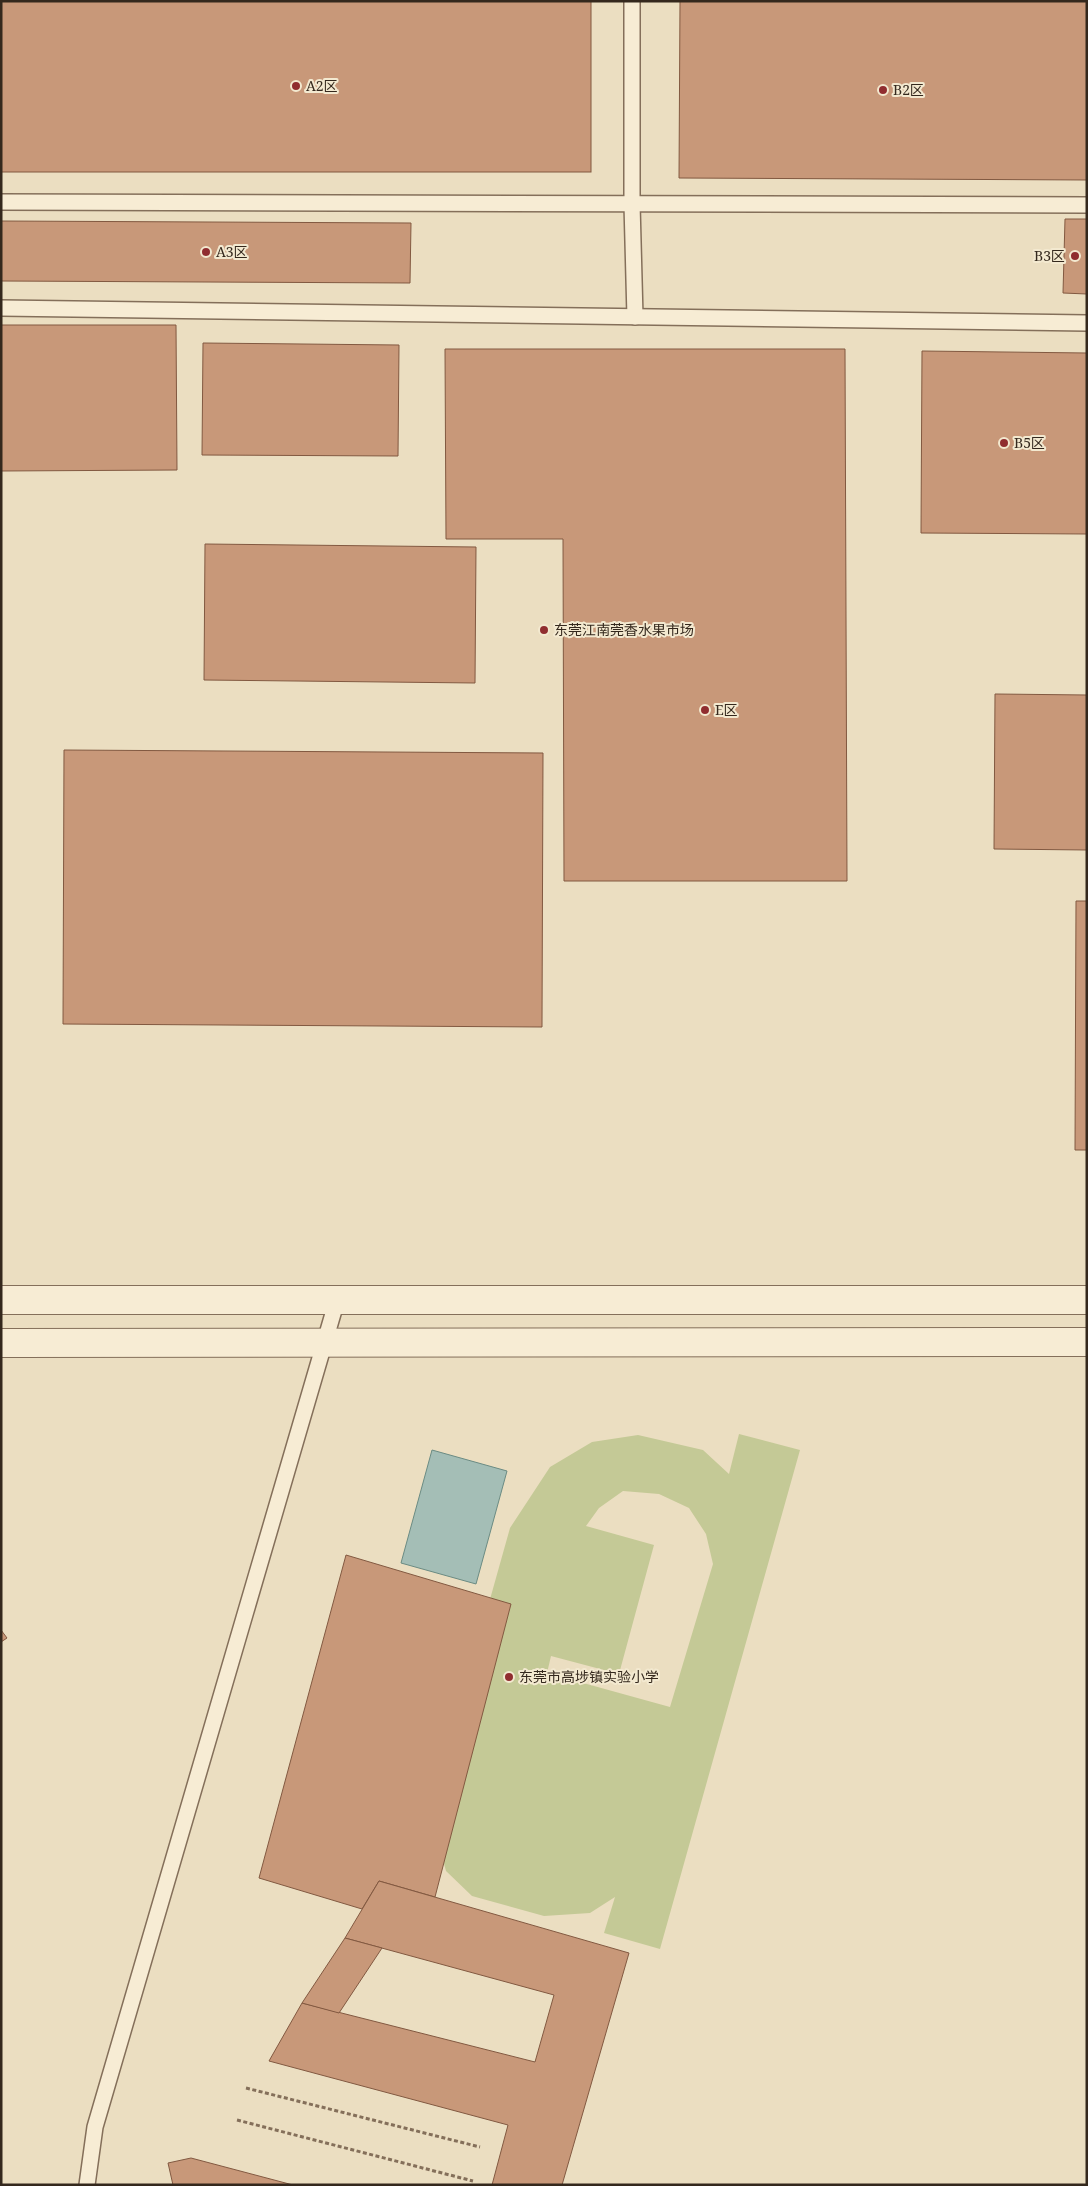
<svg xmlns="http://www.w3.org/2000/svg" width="1088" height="2186" font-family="'Noto Serif','Noto Sans SC',serif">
<rect width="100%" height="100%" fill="#ebdec1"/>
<path fill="#c4c996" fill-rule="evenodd" d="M739,1434L800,1450L660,1949L604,1933L615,1897L590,1913L544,1916L472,1896L446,1871L434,1827L441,1774L510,1528L550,1467L592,1442L638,1435L703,1450L729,1474ZM623,1491L659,1494L689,1508L706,1534L713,1564L670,1707L547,1673L551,1656L619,1674L654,1545L586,1526L599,1508Z"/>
<path fill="#a4beb6" stroke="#6b8b83" d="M432,1450L507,1471L476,1584L401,1563Z"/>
<g fill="#c89879" stroke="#825941">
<rect x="1" y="1" width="590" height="171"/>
<path d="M680,1H1087V180L679,178Z"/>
<path d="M1065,219H1087V294L1063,293Z"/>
<path d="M1,221L411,223L410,283L1,281Z"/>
<path d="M1,325H176L177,470L1,471Z"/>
<path d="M203,343L399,345L398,456L202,455Z"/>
<path d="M445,349H845L847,881H564L563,539H446Z"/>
<path d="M922,351L1087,353V534L921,533Z"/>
<path d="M205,544L476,547L475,683L204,680Z"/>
<path d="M995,694L1087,695V850L994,849Z"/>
<path d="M64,750L543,753L542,1027L63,1024Z"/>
<path d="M1076,901H1087V1150H1075Z"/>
<path d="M346,1555L511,1604L435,1897L379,1881L362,1909L259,1878Z"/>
<path d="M1,1630L7,1638L1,1642Z"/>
<path d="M379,1881L629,1953L562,2185H492L508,2125L269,2061L302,2003L535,2062L554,1995L345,1938Z"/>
<path d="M345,1938L382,1948L339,2013L302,2003Z"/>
<path d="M191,2158L293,2185H173L168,2163Z"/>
</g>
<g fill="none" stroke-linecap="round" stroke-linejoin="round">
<g stroke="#846f5a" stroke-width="18">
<g id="service">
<path d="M632,1V204L635,317"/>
<path d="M1,202L1087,205"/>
<path d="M1,308L1087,323"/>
<path d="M87,2185L95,2127L337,1300"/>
</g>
</g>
<g stroke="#846f5a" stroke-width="30">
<g id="minor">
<path d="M1,1300H1087"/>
<path d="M1,1343L1087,1342"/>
</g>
</g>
<g stroke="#846f5a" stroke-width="3" stroke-dasharray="4 2.5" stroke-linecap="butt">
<path d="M246,2088L480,2147"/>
<path d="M237,2120L473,2181"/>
</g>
<use href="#service" stroke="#f7ecd4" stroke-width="15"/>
<use href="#minor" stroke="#f7ecd4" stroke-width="28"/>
</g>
<g fill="#902d2f" stroke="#f3e9d0" stroke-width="2">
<circle cx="296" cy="86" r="5"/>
<circle cx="883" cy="90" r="5"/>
<circle cx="206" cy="252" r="5"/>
<circle cx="1075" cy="256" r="5"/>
<circle cx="1004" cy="443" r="5"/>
<circle cx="544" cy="630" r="5"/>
<circle cx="705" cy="710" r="5"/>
<circle cx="509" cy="1677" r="5"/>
</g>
<g text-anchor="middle" stroke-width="4" stroke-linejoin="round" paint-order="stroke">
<g font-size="14" fill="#34281d" stroke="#f3e9d0" text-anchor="start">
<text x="306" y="91">A2区</text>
<text x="893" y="95">B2区</text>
<text x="216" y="257">A3区</text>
<text x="1065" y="261" text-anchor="end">B3区</text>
<text x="1014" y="448">B5区</text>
<text x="554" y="635">东莞江南莞香水果市场</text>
<text x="715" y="715">E区</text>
<text x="519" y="1682">东莞市高埗镇实验小学</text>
</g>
</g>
<rect width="1088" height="2186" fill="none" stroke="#34281d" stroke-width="5"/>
</svg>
